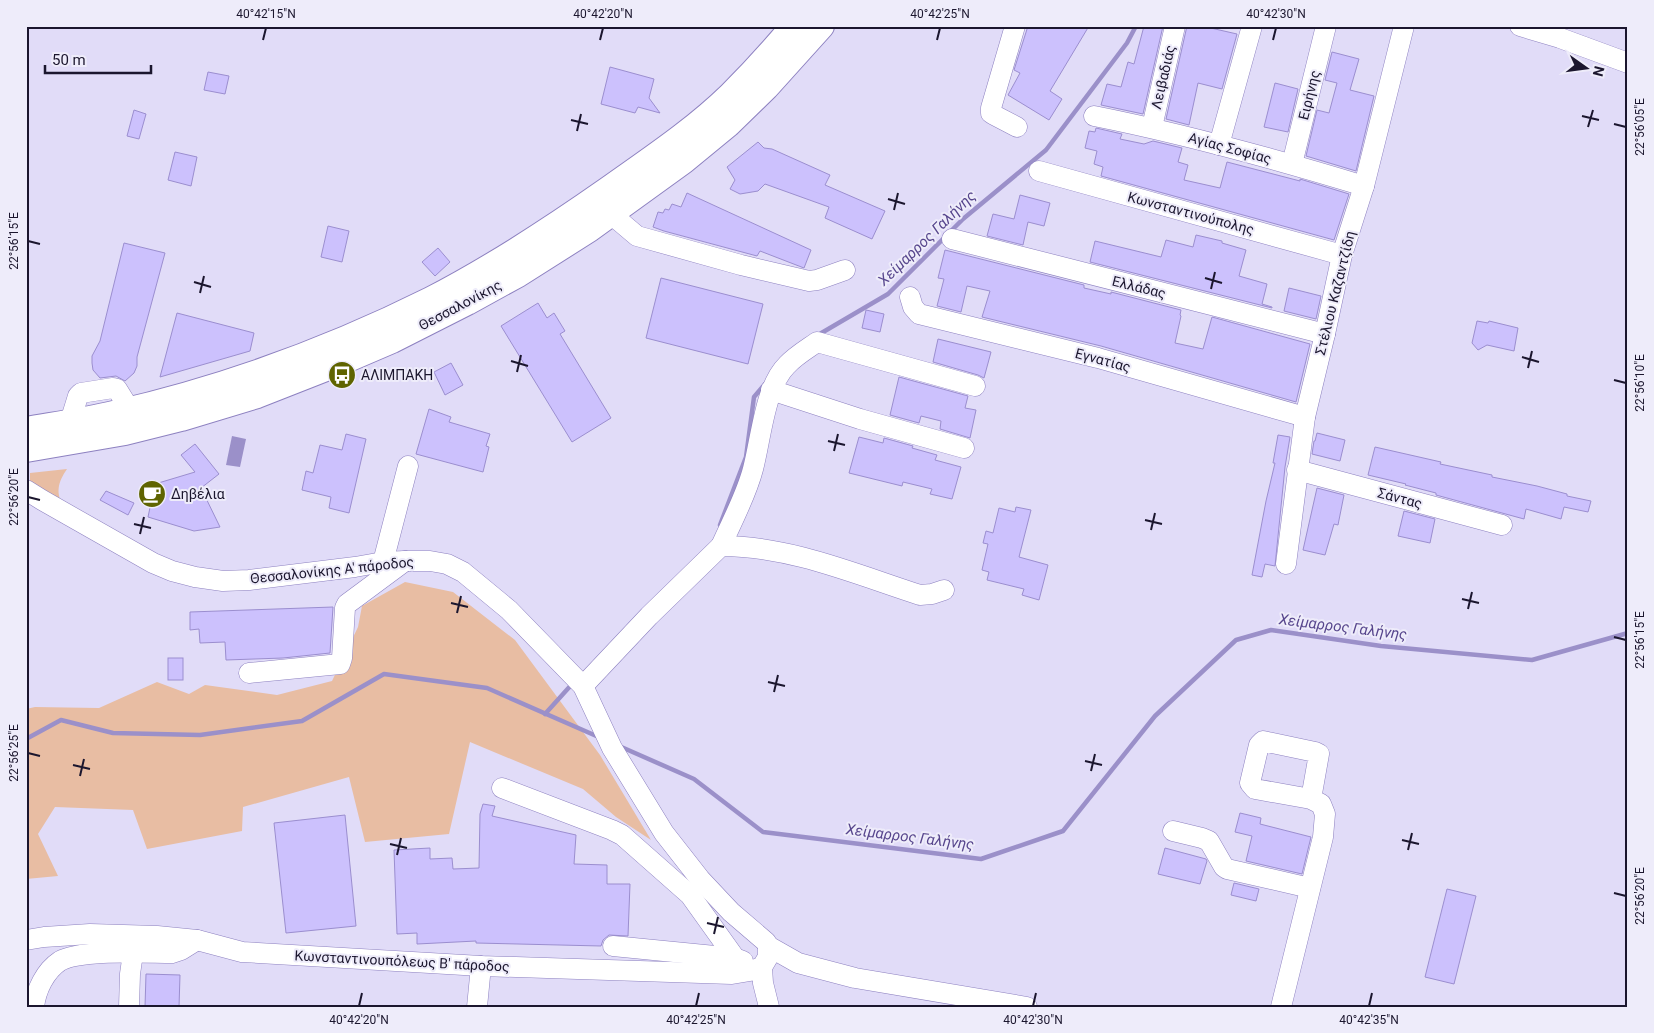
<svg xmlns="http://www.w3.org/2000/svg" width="1654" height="1033" font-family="Roboto,sans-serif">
<rect width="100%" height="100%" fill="#e1dcf8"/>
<g fill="#e8bda3">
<path d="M67,469C58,482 55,493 64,507L30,481V473Z"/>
<path d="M405,582L453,592L515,640L600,755L651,840L616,817L583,789L470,742L449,834L365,842L349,777L243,807L242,831L147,849L133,810L55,807L38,834L58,876L26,879V709L35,707L99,708L157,682L189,694L205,685L277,695L332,681L358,627L362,606Z"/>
</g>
<path fill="#9b90c9" d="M232,436L246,439L240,467L226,465Z"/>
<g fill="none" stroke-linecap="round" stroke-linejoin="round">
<g stroke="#9b90c9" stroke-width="4.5">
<path d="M818,335L888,294L963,219L1046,150L1127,43L1136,26"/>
<path d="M720,525L746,457L754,397L765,384"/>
<path d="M545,714L573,683"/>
<path d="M26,739L61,720L113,733L200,735L302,721L384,674L487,688L601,738"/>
<path d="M619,746L694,779L763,832L981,859L1063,831L1155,716L1236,640L1271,630L1381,646L1532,660L1628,633"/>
</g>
</g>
<g fill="#ccc1fd" stroke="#9b8ecf">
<path d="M1028,26H1089L1050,91L1062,99L1049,120L1008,95L1020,73L1014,70Z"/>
<path d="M1144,26H1163L1143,114L1101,105L1107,84L1121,87L1128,62L1134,64Z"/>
<path d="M1187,26H1202L1237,34L1222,89L1198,83L1189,125L1166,119Z"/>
<path d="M1332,52L1359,59L1350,90L1374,96L1356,171L1306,156L1317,110L1329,113L1337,83L1325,80Z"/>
<path d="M610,67L654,79L649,98L660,113L638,107L635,113L601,104Z"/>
<path d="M208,72L229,76L225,94L204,90Z"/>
<path d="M1275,83L1298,89L1288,132L1264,127Z"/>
<path d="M134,110L146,114L139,139L127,136Z"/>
<path d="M1096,128L1122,134L1120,139L1144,144L1153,141L1182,148L1178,162L1188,165L1184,180L1220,188L1227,162L1300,181V179L1349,194L1334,240L1101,176L1103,167L1094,164L1097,151L1085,148L1089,131L1095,132Z"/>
<path d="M758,142L764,148L772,149L830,175L825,185L885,211L872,239L825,218L829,207L765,184L758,191L740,194L730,189L735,180L727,167Z"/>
<path d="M175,152L197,157L191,186L168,180Z"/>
<path d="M687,193L811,250L804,268L760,251L757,256L664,231L653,227L658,212L663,213L665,209L669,210L672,204L681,207Z"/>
<path d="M1020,195L1050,203L1044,226L1028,222L1023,245L987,236L993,214L1014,219Z"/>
<path d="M328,226L349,231L342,262L321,257Z"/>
<path d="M1196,235L1222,241V243L1246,250L1239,276L1267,284L1262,304L1272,307V308L1090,262L1095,241L1161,257L1166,240L1193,247Z"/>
<path d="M124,243L165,253L137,357V366L134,373L125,381L116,376L100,378L93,370L92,363V356L100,341Z"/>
<path d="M438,248L450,262L435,276L422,262Z"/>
<path d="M945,250L1084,285V288L1111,294V292L1181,310L1180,315L1181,316L1175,343L1203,349L1212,317L1310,344L1296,402L1101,346L982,317L990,291L967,286L961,312L937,306L944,279L938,278Z"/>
<path d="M661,278L763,304L748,364L646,338Z"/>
<path d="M1289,288L1321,296L1316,319L1284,311Z"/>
<path d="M538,303L547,318L554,313L565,331L560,334L611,418L572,442L501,326Z"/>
<path d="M866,310L884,314L880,332L862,328Z"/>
<path d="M177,313L254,333L250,351L160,377Z"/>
<path d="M1477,321L1488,323L1489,321L1518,328L1514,351L1487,345L1478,350L1472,343Z"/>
<path d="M938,339L991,352L984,378L978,375L933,362Z"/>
<path d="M451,363L463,385L445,395L434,372Z"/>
<path d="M899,377L968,396L965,408L976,410L970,438L940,429L941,421L921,416L919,423L890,415Z"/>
<path d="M429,409L451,417L449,422L490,434L486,446L489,447L483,472L416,454Z"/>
<path d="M1317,433L1345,440L1340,461L1312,454L1314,441H1315Z"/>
<path d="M346,434L366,439L349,513L329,508L331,497L302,490L306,471L313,473L320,445L342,450Z"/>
<path d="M1278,435L1290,437L1285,467L1275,566L1265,564L1262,577L1252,575L1266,501L1275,463H1273Z"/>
<path d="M859,437L883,443L884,438L913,446L912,448L937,455L935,460L961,467L952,499L930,494L932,489L903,482L902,486L849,473Z"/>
<path d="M195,444L219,474L201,488L220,527L194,531L148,517L155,484L195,472L181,455Z"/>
<path d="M1375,447L1441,462L1440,464L1492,475V477L1537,486L1567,494V496L1591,501L1588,512L1564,507L1561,519L1526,509L1524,519L1436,495V493L1405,485L1406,484L1368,475Z"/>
<path d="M1317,488L1344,495L1338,525L1334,524L1325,555L1303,550Z"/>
<path d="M106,491L134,503L128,515L100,500Z"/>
<path d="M1016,507L1031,510L1019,557L1048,565L1039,600L1022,595L1024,589L987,580L989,572L982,570L988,544L983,543L986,531L993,533L999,508L1015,512Z"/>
<path d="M1404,511L1435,519L1430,543L1398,536Z"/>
<path d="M333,607L330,653L283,658L226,660L225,642L200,643L199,629L190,630V612Z"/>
<rect x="168" y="658" width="15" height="22"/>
<path d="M483,804L495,806L492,816L576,835L574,864L607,865V884H630L628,936L609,935L603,940L601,946L476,943V941L417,944V933L397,934L394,850L430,848V859L452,858L453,869L479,868L480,814Z"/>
<path d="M1240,813L1261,818L1260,824L1311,837L1302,874L1246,861L1252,836L1235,832Z"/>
<path d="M345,815L356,926L286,933L274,823Z"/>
<path d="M1165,848L1206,859L1207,861L1200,884L1158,874Z"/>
<path d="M1234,883L1259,889L1256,901L1231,895Z"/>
<path d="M1447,889L1476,896L1454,984L1425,977Z"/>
<path d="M146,974L180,975L179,1007H145Z"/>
</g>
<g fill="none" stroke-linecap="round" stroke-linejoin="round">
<g stroke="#8d81c0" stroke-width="21">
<g id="minor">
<path d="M1015,26L991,108V113L994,115L1017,127"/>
<path d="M1520,26L1560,38L1628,63"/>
<path d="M1094,116C1185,134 1275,159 1364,186"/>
<path d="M1152,127L1175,26"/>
<path d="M1219,145L1252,26"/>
<path d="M1292,164L1326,26"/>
<path d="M1039,171L1342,255"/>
<path d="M611,214L637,236L741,265L809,281L817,280L845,270"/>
<path d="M952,239L1325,334"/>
<path d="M910,297L913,307L919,314L1098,358L1305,417"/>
<path d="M771,390L860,419L964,448"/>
<path d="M70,422L78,396L81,393L113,388L117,389L130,410"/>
<path d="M1297,470L1502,525"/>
<path d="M26,490L42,500L153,563L172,571L195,577L223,581L249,580L355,567L383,562L405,561H430L447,564L463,572L509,610L583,686L612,748L664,833L700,879L731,912L766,942L768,946V957L762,967L750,971L732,974L481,966L242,952L197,940L157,936L90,934L44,937L26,940"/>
<path d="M721,546C732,521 746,496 753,469C761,439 765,386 787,365C795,356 807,349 817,342L975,386"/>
<path d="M383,562L408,466"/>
<path d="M1286,564L1305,417L1325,334L1342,255L1364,186L1404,26"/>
<path d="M249,673L340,664L342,658L345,608L347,604L405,561"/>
<path d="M583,686L649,616L721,546C790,546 855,574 920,595L932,594L944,590"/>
<path d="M502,788L612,830L622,835L690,895L735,958"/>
<path d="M1173,831L1202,838L1209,841L1224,867L1227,869L1310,888"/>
<path d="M613,946L735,958L743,961"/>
<path d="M768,946L798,963L855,978L1027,1007"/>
<path d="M762,967L763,983L769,1007"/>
<path d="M34,1007C36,990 45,971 60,961C81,949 146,953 172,953L181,950L197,940"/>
<path d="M129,1007L130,974L133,953"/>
<path d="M477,1007L481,966"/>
<path d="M1281,1007L1323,837L1325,814L1321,804L1311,799L1255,789L1250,783L1259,745L1263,741L1315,752L1319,754L1311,799"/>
</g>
</g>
<g stroke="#8d81c0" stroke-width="28">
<g id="major">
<path d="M26,430C55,425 85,421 114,414C223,389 331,350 431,300C493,268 551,230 608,190C650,160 694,131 731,95C753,73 774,50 794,26"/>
<path d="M26,449L125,432L181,418L257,395L336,364L392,340L467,302L518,274L589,229L683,161L728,124L766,87L821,26"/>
</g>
</g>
<use href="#minor" stroke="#fff" stroke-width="20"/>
<use href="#major" stroke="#fff" stroke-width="26"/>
</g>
<path fill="none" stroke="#1b162e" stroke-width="2" d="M263,40L266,28M600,40L603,28M937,40L940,28M1273,40L1276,28M1582,116L1599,120M571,120L588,124M1614,124L1626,127M1588,127L1593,110M577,131L581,114M888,199L905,204M894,210L898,193M28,241L40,244M1205,278L1222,283M194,282L211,287M1211,289L1215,272M200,293L204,276M1522,357L1539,362M511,361L528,366M1528,368L1532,351M517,372L521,355M1614,380L1626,383M828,441L845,445M834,451L838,434M28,497L40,500M1145,520L1162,524M134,524L151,528M1151,530L1155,513M140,534L144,517M1462,599L1479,603M451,603L468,607M1468,609L1472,592M457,613L461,596M1614,637L1626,640M768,682L785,686M774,692L778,675M28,753L40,756M1085,761L1102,765M73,765L90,769M1091,771L1095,754M80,776L84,759M1402,840L1419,844M390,844L407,848M1408,850L1412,833M397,855L401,838M1614,893L1626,896M707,923L724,927M714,934L718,917M359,1006L362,993M696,1006L699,993M1033,1006L1036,993M1369,1006L1372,993"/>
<defs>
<g id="bus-disc" transform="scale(1.4375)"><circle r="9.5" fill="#5f6400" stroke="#eeecfa"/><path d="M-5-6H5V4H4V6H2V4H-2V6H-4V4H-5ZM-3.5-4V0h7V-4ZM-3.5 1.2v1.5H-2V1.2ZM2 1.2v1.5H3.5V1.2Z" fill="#fff"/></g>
<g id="cafe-disc" transform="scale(1.4375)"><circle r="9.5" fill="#5f6400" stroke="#eeecfa"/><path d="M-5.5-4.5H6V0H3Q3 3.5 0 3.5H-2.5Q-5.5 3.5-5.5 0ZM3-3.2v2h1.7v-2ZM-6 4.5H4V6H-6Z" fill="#fff"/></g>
</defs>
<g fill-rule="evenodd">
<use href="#bus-disc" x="342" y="375"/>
<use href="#cafe-disc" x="152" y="494"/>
</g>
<g text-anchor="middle" stroke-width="4" stroke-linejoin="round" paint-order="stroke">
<g font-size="14" fill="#1b162e" stroke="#eeecfa">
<text transform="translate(1163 77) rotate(-77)" y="5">Λειβαδιάς</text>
<text transform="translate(1309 95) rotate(-76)" y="5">Ειρήνης</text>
<text transform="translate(1230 148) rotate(15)" y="5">Αγίας Σοφίας</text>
<text transform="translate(1191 213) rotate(15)" y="5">Κωνσταντινούπολης</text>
<text transform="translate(1139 287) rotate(14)" y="5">Ελλάδας</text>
<text transform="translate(1335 293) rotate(-76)" y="5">Στέλιου Καζαντζίδη</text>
<text transform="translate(460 305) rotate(-28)" y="5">Θεσσαλονίκης</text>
<text transform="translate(1103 360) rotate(15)" y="5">Εγνατίας</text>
<text transform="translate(1400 498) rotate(15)" y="5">Σάντας</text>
<text transform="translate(332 570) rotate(-6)" y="5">Θεσσαλονίκης Α' πάροδος</text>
<text transform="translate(402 961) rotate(3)" y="5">Κωνσταντινουπόλεως Β' πάροδος</text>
</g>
<g font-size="14" fill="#1b162e" stroke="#eeecfa" text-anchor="start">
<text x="361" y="380">ΑΛΙΜΠΑΚΗ</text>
<text x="171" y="499">Δηβέλια</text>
</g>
<g font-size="15" font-style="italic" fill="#57468d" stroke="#eeecfa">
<text transform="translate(927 238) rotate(-44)" y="5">Χείμαρρος Γαλήνης</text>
<text transform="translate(1343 627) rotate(7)" y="5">Χείμαρρος Γαλήνης</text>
<text transform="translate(910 837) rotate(7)" y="5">Χείμαρρος Γαλήνης</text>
</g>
</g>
<rect width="1654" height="1033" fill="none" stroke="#eeecfa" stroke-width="55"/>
<g transform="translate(1586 68) rotate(104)" stroke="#eeecfa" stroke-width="4" paint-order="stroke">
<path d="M0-4L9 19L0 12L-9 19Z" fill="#1b162e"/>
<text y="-8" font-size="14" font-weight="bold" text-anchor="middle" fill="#1b162e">N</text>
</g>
<path d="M45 65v8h106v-8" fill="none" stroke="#1b162e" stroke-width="2.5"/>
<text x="52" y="65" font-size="15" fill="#1b162e" stroke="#eeecfa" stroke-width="4" paint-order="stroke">50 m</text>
<rect x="28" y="28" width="1598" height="978" fill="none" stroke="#1b162e" stroke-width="2"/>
<g font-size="12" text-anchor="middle" fill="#1b162e">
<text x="266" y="18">40°42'15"N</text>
<text x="603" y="18">40°42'20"N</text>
<text x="940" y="18">40°42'25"N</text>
<text x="1276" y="18">40°42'30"N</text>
<text transform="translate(1640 127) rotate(-90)" y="4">22°56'05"E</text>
<text transform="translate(14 241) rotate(-90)" y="4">22°56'15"E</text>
<text transform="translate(1640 383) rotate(-90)" y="4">22°56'10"E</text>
<text transform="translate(14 497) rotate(-90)" y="4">22°56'20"E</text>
<text transform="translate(1640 640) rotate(-90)" y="4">22°56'15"E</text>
<text transform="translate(14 753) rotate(-90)" y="4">22°56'25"E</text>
<text transform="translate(1640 896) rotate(-90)" y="4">22°56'20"E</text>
<text x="359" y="1024">40°42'20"N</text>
<text x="696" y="1024">40°42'25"N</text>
<text x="1033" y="1024">40°42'30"N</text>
<text x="1369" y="1024">40°42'35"N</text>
</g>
</svg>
